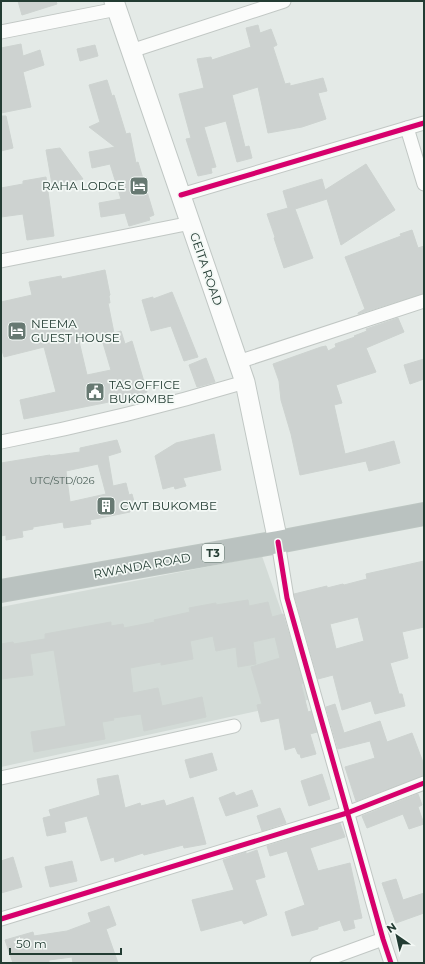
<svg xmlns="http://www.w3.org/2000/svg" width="425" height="964" font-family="Montserrat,sans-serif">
<rect width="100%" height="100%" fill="#e4eae7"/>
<path fill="#d3dbd7" d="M262,556L312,699L1,767V607Z"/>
<g fill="#cdd2d0" stroke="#cdd3d0" fill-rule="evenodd">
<path d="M18,1H56L57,4L22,15Z"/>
<path d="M258,25L260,33L271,29L277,45L273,47L285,84L290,83V86L323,78L327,91L318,93L326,119L302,127L268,133L258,87L232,95L245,147L249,146L252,158L237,162L226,121L204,127L216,167L211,168L212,173L198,176L186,139L191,138L179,94L204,88L197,59L211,57L212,60L251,47L246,28Z"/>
<path d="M21,44L23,56L40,50L44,65L23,72L31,107L1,113V48Z"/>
<path d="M95,45L98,56L80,61L77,49Z"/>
<path d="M107,80L112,96L114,95L126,134L130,133L136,163L138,162L154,215L149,217L150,220L129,226L125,213L101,217L99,203L121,199L110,164L92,168L89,152L115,147L89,127L100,122L89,85Z"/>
<path d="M1,116H6L13,148L1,151Z"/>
<path d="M60,148L83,179L52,184L46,150Z"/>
<path d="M366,164L395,210L341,245L327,199L295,209L313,258L284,268L274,238L275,237L267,214L288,208L283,191L322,179L325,190Z"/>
<path d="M46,177L54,236L27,240L23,214L1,217V188L23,184V181Z"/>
<path d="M412,230L418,248L424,246V293L358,314V313L365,309L345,257L401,236L400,234Z"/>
<path d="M105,270L110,295L109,296L110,303H108L114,333L121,331L125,344L132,341L147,392L119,401V400L24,419L20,400L56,392L44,347L4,357L1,347V302L32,295L29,282L61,276L62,279ZM100,333L111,370L87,375L78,337Z"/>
<path d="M172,292L198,357L184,361L171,326L151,331L142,300L153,297V299Z"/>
<path d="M398,318L404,332L366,348L376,372L336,385L342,403L334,405L345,454L394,441L400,463L369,471L366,461L300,475L291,434L281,400L279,381L273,364L321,347L326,346L328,351L336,347L335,344L355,337L354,336L367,331L366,329Z"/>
<path d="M206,358L215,382L197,387L189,365Z"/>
<path d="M424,359V379L410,384L404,365Z"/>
<path d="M214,434L221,470L183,478L186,486L175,489L174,486L163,489L155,456L176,443Z"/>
<path d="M117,440L121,452L108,456L113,486L126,483L129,495L132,494L136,509L130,510V512L90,520L91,524L64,528L63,522L33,527V529L22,531L23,537L6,540V535L1,536V463L50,455V456L80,452V448ZM98,464L106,494L70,502L66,471Z"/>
<path d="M424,561V627L402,632L408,658L390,663L399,694H402L405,706L375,714L371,701L342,710L333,675L318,679L294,594L327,586V588L343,584L344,585L367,579L366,574ZM358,617L364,641L336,649L330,624Z"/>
<path d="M248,600L249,606L268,602L272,617L283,614L303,683L301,684L308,712L311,711L317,732L310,734L316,754L301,758L300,754H298L295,747L285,750L279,718L261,722L257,705L262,704L251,667L280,658L275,637L253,642L256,664L238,667L236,647L216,651L213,636L190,641L193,659L161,665V662L130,668L133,693L158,688L162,706L202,697L206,717L144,731L141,714L113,718L114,720L102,722L105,739L34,752L31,732L66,726L54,650L30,654L33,675L1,679V644L13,642L14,644L45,639V634L111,622V626L123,624L124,628L155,622L154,620L190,612L189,608L216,603V605Z"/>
<path d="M335,704L344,733L380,721L387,742L412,733L424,765V775L356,801L345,767L375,758L370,741L338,749L326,707Z"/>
<path d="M212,753L217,770L190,778L185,760Z"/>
<path d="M322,774L330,799L309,806L301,781Z"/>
<path d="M118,775L125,808L140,803L141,806L164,800L166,806L193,797L206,844L184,848L183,845L144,855L143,853L115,862L114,857L101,861L87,816L64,822L66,832L47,836L43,818L51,816L49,810L100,795L97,779Z"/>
<path d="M252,790L258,806L226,816L219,798L234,792L236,796Z"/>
<path d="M418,794L422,805L418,807L424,824L409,829L403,814L367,828L362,816Z"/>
<path d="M280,808L286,823L262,831L257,816Z"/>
<path d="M340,823L345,837L310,848L318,871L350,863L362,918L353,920L355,928L344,931L340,920L318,927V929L292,936L285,912L305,905L287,851L270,856L267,846Z"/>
<path d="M257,850L265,877L255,880L267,915L244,924L242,920L201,931L192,900L234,890L223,860L246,852V854Z"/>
<path d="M13,857L22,887L1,893V861Z"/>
<path d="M72,861L77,881L50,887L45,867Z"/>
<path d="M396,879L403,900L424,893V913L396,923L382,883Z"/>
<path d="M109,906L116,925L106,929L118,963H73L72,957L49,960V963H13L5,940L33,932L34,936L67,931L91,922L88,913Z"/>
</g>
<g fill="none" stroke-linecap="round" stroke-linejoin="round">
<g stroke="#c1c7c4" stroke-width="15">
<g id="street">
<path d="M1,32L117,9"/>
<path d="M131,51L284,1"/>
<path d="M407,128L424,184"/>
<path d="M181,195L424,123"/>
<path d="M1,261L191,223"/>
<path d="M238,362L424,301"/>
<path d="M1,442C83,426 165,406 245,382"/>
<path d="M278,542L287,598L383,939L391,963"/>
<path d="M1,778L234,726"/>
<path d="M1,919L347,813L424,783"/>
<path d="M317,963L383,939"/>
</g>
</g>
<g stroke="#c0c7c4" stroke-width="21">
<path id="secondary" d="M114,1L245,382L278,542"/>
</g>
<g stroke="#bdc6c2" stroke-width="24">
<path id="highway" d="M1,591L278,542L424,514"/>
</g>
<use href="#street" stroke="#fbfcfb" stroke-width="13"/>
<use href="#secondary" stroke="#fbfcfb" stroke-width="19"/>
<use href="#highway" stroke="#bac2c0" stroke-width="22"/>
<g stroke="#f3f8f5" stroke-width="8">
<g id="cycleway">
<path d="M181,195L424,123"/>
<path d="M278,542L287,598L383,939L391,963"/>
<path d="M1,919L347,813L424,783"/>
</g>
</g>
<use href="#cycleway" stroke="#d6006c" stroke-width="5"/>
</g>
<defs>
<g id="hotel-square" transform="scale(1)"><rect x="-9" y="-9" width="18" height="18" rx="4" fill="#677972" stroke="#f3f8f5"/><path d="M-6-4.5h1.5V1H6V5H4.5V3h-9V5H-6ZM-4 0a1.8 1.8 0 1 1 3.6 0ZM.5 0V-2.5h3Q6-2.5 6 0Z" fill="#fff"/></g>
<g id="civic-square" transform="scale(1)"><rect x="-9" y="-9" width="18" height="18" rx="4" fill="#677972" stroke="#f3f8f5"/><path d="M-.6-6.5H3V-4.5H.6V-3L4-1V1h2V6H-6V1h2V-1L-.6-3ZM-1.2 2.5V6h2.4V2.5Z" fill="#fff"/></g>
<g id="building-square" transform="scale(1)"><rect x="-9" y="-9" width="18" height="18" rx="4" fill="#677972" stroke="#f3f8f5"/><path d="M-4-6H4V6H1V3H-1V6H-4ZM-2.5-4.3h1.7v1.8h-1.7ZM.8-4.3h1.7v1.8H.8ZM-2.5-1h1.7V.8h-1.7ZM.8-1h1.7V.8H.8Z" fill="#fff"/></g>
</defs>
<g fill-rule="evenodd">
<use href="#hotel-square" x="139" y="186"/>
<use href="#hotel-square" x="17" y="331"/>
<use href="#civic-square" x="95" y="392"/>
<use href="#building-square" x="106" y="506"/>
</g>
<g text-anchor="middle" stroke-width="3.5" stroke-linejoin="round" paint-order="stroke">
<g font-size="10" fill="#4e625b">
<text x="62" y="484">UTC/STD/026</text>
</g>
<rect fill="#f3f8f5" stroke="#61746d" stroke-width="1" x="202" y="544" width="22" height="18" rx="3"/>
<g font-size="11" font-weight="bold" fill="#233c33">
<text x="213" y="557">T3</text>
</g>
<g font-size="12" fill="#233c33" stroke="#f3f8f5" text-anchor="start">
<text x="125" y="190" text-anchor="end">RAHA LODGE</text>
<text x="31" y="328">NEEMA<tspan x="31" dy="14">GUEST HOUSE</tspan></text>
<text x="109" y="389">TAS OFFICE<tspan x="109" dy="14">BUKOMBE</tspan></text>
<text x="120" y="510">CWT BUKOMBE</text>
</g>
<g font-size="12" fill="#233c33" stroke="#f3f8f5">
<text transform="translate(206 269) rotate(71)" y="4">GEITA ROAD</text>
<text transform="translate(142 566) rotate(-10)" y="4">RWANDA ROAD</text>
</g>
</g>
<rect width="425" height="964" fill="none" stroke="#233c33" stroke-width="4"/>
<g transform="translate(397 936) rotate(326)" stroke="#f3f8f5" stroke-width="3" paint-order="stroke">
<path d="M0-3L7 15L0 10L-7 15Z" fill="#233c33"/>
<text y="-6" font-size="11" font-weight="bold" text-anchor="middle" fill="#233c33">N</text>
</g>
<path d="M10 948v6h111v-6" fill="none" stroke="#233c33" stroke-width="2"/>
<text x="16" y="948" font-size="12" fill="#233c33" stroke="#f3f8f5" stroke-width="3" paint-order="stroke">50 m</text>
</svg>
